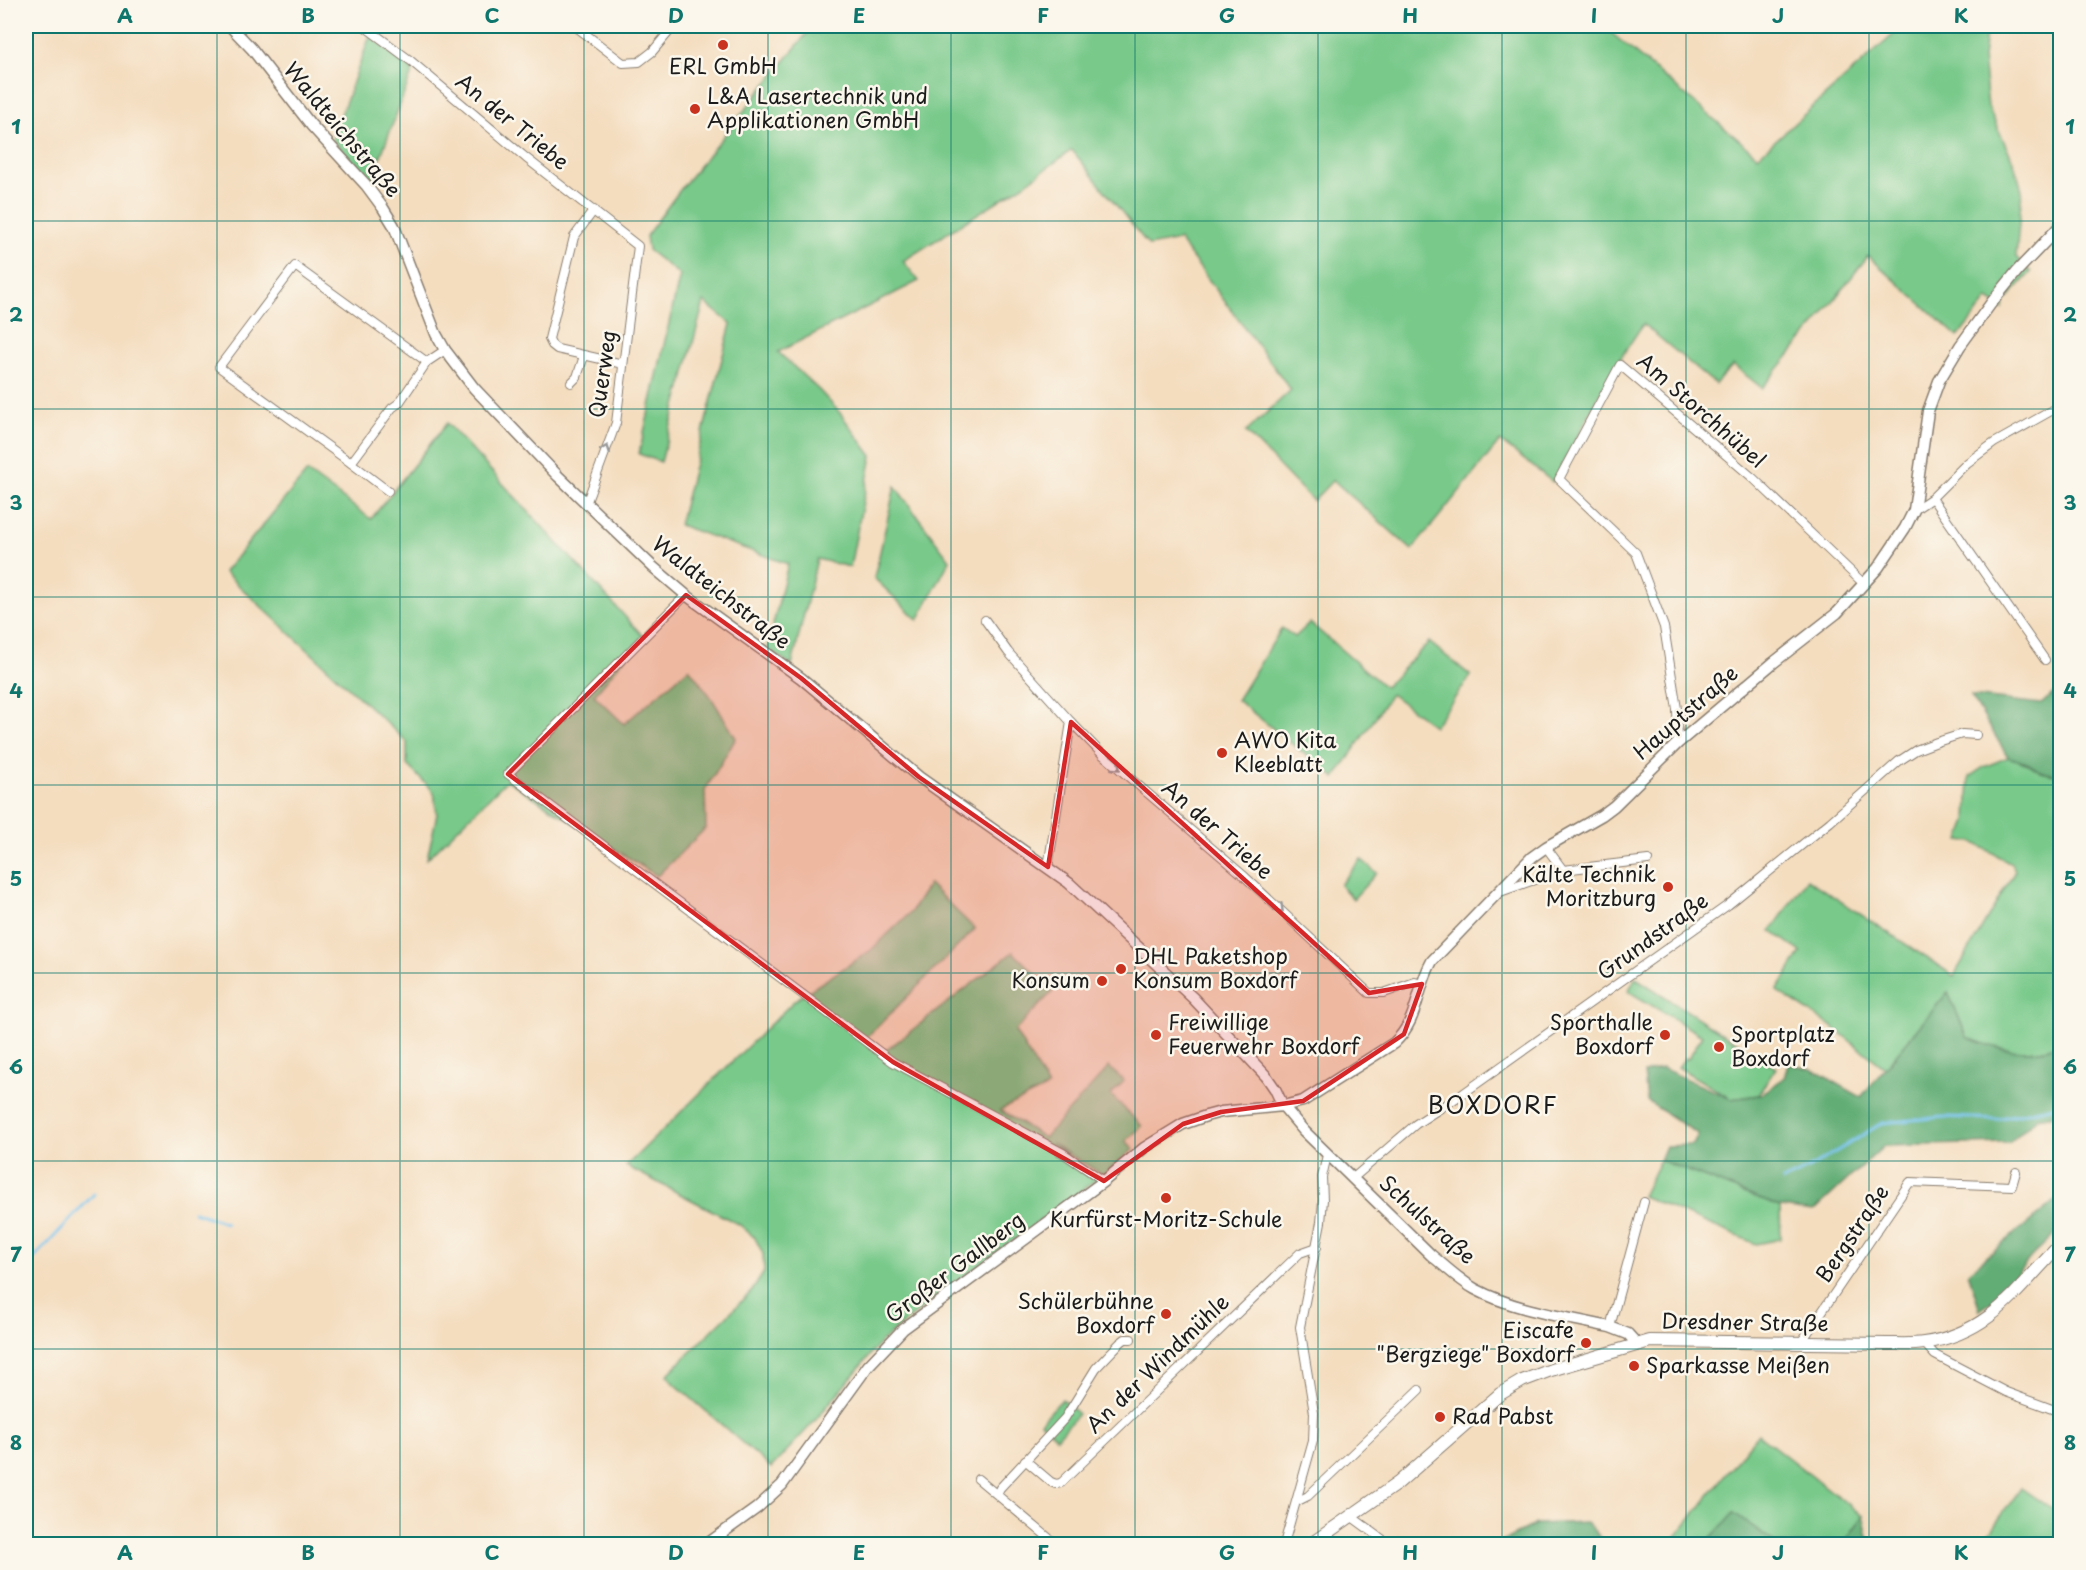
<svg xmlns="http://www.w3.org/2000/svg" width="2086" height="1570" font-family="'Playpen Sans',sans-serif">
<rect width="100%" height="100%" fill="#fbf7ec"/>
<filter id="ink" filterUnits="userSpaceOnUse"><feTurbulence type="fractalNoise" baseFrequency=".0167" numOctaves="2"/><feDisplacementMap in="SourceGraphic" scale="12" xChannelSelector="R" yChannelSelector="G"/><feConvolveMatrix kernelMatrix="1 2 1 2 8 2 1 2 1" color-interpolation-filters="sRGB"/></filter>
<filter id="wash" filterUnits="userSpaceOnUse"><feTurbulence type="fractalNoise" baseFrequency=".008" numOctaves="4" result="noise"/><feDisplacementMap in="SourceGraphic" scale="24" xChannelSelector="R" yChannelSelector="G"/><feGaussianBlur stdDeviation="1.35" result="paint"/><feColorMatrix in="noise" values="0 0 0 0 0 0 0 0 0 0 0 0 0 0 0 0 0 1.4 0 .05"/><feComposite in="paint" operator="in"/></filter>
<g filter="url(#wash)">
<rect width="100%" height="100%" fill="#f4ddbf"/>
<g fill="#78c98a" stroke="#4a7253" stroke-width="1.5">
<path d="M813,26H1603L1758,156L1903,26H1987L1983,57L1988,107L2014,163L2022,190L2016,257L2031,272L2004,302L2003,309L1988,299L1958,337L1868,256L1810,331L1762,388L1733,365L1715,384L1643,324L1616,365L1553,482L1500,441L1412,550L1333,480L1313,501L1246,432L1291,390L1179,240L1149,246L1072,150L1025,184L903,261L919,281L778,352L819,390L840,413L872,456L850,567L817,559L792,665L767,649L788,564L679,525L731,324L704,302L661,462L639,454L680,275L648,250L646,236L683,186Z"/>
<path d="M370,36L413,70L371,182L332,139Z"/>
<path d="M447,423L643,636L594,695L624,724L689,668L711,697L736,738L705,790L706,828L657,876L507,780L427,859L437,814L434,792L407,765V742L224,572L307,472L371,519Z"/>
<path d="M895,486L950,560L918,620L874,578Z"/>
<path d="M1310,623L1385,687L1429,642L1471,676L1434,726L1391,694L1335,778L1237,700L1282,628L1295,637Z"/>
<path d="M2008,757L2029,764L2041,772L2060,776V1043C2044,1054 2004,1052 1985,1046C1979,1044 1973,1040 1967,1037L1948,992L1885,1068L1831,1026L1777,991L1801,952L1771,931L1807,879L1954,976L2015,871L2011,863L1973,842L1960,840L1967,821L1969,777L1984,767Z"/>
<path d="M1361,859L1377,873L1353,899L1340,885Z"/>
<path d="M929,884L975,929L866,1038L885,1051L1013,952L1053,991L1015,1031L1048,1087L1000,1110L1044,1138L1109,1067L1124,1081L1111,1095L1142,1126L1126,1141L1134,1149L1103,1175L1051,1143L1097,1179L931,1301L881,1342L813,1423L771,1468L675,1384L667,1375L752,1291L764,1272L763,1254L755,1238L740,1225L626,1166L795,1000L870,951L911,912Z"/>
<path d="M1636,978L1776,1068L1758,1095L1731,1099L1678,1067L1685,1058L1688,1059L1702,1036L1628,991Z"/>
<path d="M1660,1160L1780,1207L1781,1239L1756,1244L1642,1196Z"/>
<path d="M1062,1399L1078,1414L1057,1438L1041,1422Z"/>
<path d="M1758,1434L1863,1516L1843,1544H1777L1734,1513L1705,1544H1670Z"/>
<path d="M2021,1488L2060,1515V1544H1981Z"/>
</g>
<g fill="#62ad76" stroke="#3f6449" stroke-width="1.5">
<path d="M2060,688V776L2041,772L2029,764L2008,757L1971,696L2041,704Z"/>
<path d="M1948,992L1967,1037C1991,1049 2037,1058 2060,1043V1114L2037,1118L2009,1143L1884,1146L1814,1211L1780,1207L1660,1160L1666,1146L1693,1145L1698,1134L1647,1101L1644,1073L1662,1068L1731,1099L1760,1095L1784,1078L1788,1064L1812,1069L1861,1097Z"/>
<path d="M2060,1197V1229L2031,1257L1997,1298L1980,1310L1968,1272Z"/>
<path d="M1734,1513L1777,1544H1705Z"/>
<path d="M1863,1516L1870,1544H1843Z"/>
<path d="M1586,1522L1607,1544H1497L1536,1524Z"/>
</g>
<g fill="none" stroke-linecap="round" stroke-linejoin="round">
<g stroke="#73c2ee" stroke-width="3">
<path d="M1783,1181L1808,1169L1882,1123L1944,1117L1997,1119L2058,1105"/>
<path d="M194,1212L226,1223"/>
<path d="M26,1267L94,1194"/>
</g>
</g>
</g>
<g filter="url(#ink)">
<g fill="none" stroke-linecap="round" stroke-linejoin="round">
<g stroke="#887c6e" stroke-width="10">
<g id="minor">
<path d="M364,26L411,61L526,158L638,246L616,423L586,504"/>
<path d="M575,26L623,63L639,62L652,52L674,26"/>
<path d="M594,210L574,237L549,339L552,345L557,349L623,364"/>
<path d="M427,362L295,266L219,367L351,463L392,408L399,403L427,362L445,350"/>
<path d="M571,383L577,377L584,356"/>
<path d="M351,463L388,491"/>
<path d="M1932,498L2045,660"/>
<path d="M1914,510L1932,498L1967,463L1994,443L2060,406"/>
<path d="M686,595L508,774L893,1062L1063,1153L1104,1181"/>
<path d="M985,620L1008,652L1071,722L1103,755L1243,875L1369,993H1384L1415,982L1422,984"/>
<path d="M1678,743L1677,709L1664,627L1636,553L1559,479L1620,365L1753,478L1864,584"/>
<path d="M1048,867L1071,722"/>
<path d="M1563,870L1648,860"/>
<path d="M1500,892L1563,870L1546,847"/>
<path d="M1352,1179L1416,1124L1461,1095L1728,905L1830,822L1899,761L1916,750L1937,742L1962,734L1976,735"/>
<path d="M1610,1327L1644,1202"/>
<path d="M1924,1343L1935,1355L2006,1392L2060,1412"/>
<path d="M1800,1344L1910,1182L2012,1186L2016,1172"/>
<path d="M1025,1460L1051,1482L1056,1484L1061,1483L1300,1253L1317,1247"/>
<path d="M978,1479L1056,1544"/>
<path d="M997,1494L1000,1488L1065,1418L1096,1368L1120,1343L1125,1339H1131"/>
<path d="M1298,1501L1308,1496L1419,1390"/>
<path d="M1352,1517L1389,1544"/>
<path d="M1284,1544L1313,1441L1314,1413L1300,1327L1321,1222L1323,1200L1322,1177L1327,1155"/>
</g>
</g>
<g stroke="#887c6e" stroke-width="13">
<g id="tertiary">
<path d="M230,26L252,49L311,125L366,185L383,208L394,226L436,334L445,350L474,388L558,476L653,567L686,595L801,678L919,777L1069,883L1193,998L1266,1076L1275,1089L1283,1106L1304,1131L1431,1255C1445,1266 1459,1280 1475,1289C1516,1311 1566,1317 1610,1327L1628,1334L1637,1344"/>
<path d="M707,1544L757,1508L782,1485L868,1366L903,1329L1104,1181L1144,1148L1183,1124L1206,1116L1221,1112L1283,1106L1303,1101L1394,1043C1419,1020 1416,989 1432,961L1532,857L1546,847L1602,815L1614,806L1678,743L1773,663L1837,613L1878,568L1905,528L1914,510L1928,411L1939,381L1960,346L1992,302L2018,270L2060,226"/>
</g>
</g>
<g stroke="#887c6e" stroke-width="14">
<path id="secondary" d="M1311,1544L1398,1483L1500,1394L1522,1381L1551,1370L1650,1341L1887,1344C1899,1344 1912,1345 1924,1343C1991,1333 2017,1289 2060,1245"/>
</g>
<use href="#minor" stroke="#fff" stroke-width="8"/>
<use href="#tertiary" stroke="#fff" stroke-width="10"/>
<use href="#secondary" stroke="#fff" stroke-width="12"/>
</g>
<defs><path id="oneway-chevron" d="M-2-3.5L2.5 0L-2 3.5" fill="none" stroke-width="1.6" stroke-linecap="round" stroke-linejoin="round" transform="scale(1.5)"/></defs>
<g stroke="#999">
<use href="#oneway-chevron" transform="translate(606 449) rotate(-70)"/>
<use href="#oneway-chevron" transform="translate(1117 767) rotate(41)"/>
<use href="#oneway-chevron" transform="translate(1280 909) rotate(43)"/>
</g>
</g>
<path fill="#d62828" fill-opacity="0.2" stroke="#d62828" stroke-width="4.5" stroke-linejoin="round" d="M686,595L801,678L919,777L1048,867L1071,722L1369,993L1422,984L1404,1034L1303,1101L1221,1112L1183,1124L1104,1181L893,1062L508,774Z"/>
<path fill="none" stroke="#0f766e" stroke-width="1.5" stroke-opacity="0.55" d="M217,26V1544M400,26V1544M584,26V1544M768,26V1544M951,26V1544M1135,26V1544M1318,26V1544M1502,26V1544M1686,26V1544M1869,26V1544M26,221H2060M26,409H2060M26,597H2060M26,785H2060M26,973H2060M26,1161H2060M26,1349H2060"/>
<g fill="#c8321e" stroke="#fbf7ec" stroke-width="2">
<circle cx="723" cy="45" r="6"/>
<circle cx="695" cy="109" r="6"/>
<circle cx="1222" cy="753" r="6"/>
<circle cx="1668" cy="887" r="6"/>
<circle cx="1121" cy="969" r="6"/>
<circle cx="1102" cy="981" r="6"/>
<circle cx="1156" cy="1035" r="6"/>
<circle cx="1665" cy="1035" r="6"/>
<circle cx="1719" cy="1047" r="6"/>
<circle cx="1166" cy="1198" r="6"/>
<circle cx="1166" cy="1314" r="6"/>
<circle cx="1586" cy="1343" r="6"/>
<circle cx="1634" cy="1366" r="6"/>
<circle cx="1440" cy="1417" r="6"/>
</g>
<g text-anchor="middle" stroke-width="5" stroke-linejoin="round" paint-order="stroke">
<g font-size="21" fill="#1c1c1c" stroke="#fbf7ec" text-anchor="start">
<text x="723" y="74" text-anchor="middle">ERL GmbH</text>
<text x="707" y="104">L&amp;A Lasertechnik und<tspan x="707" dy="24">Applikationen GmbH</tspan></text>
<text x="1234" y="748">AWO Kita<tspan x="1234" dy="24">Kleeblatt</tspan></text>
<text x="1656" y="882" text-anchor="end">Kälte Technik<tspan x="1656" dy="24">Moritzburg</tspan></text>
<text x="1133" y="964">DHL Paketshop<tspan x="1133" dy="24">Konsum Boxdorf</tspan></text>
<text x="1090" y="988" text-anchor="end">Konsum</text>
<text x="1168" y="1030">Freiwillige<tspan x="1168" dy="24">Feuerwehr Boxdorf</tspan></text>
<text x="1653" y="1030" text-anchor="end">Sporthalle<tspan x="1653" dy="24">Boxdorf</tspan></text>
<text x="1731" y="1042">Sportplatz<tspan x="1731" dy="24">Boxdorf</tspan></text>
<text x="1166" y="1227" text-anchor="middle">Kurfürst-Moritz-Schule</text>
<text x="1154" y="1309" text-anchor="end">Schülerbühne<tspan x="1154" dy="24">Boxdorf</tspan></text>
<text x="1574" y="1338" text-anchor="end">Eiscafe<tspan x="1574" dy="24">"Bergziege" Boxdorf</tspan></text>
<text x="1646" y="1373">Sparkasse Meißen</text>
<text x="1452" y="1424">Rad Pabst</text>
</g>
<g font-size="21" fill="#1c1c1c" stroke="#fbf7ec">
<text transform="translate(512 122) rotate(39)" y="7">An der Triebe</text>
<text transform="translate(342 130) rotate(50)" y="7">Waldteichstraße</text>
<text transform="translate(603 374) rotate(-82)" y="7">Querweg</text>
<text transform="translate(1701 411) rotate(41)" y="7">Am Storchhübel</text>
<text transform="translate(721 593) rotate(38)" y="7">Waldteichstraße</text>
<text transform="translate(1686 713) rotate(-41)" y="7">Hauptstraße</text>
<text transform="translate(1217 830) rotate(41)" y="7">An der Triebe</text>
<text transform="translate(1653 937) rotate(-36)" y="7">Grundstraße</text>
<text transform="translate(1427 1220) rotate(42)" y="7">Schulstraße</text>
<text transform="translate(1853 1234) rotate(-56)" y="7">Bergstraße</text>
<text transform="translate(955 1268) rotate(-37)" y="7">Großer Gallberg</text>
<text transform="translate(1745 1323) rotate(1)" y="7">Dresdner Straße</text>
<text transform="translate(1158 1364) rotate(-44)" y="7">An der Windmühle</text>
</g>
<g font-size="24" letter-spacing="1.5" fill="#1c1c1c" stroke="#fbf7ec">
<text x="1493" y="1114">BOXDORF</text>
</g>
</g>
<rect width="2086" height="1570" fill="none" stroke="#fbf7ec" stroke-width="66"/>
<rect x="33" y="33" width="2020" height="1504" fill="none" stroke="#0f766e" stroke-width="2"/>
<g font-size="20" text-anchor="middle" font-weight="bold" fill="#0f766e">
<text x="125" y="23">A</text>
<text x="308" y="23">B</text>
<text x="492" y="23">C</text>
<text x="676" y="23">D</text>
<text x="859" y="23">E</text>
<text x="1043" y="23">F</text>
<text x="1227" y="23">G</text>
<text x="1410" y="23">H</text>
<text x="1594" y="23">I</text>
<text x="1778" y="23">J</text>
<text x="1961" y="23">K</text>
<text x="16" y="134">1</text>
<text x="2070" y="134">1</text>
<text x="16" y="322">2</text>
<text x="2070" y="322">2</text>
<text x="16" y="510">3</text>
<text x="2070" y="510">3</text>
<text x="16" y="698">4</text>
<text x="2070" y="698">4</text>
<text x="16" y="886">5</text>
<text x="2070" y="886">5</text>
<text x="16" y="1074">6</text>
<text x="2070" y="1074">6</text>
<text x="16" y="1262">7</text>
<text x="2070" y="1262">7</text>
<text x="16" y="1450">8</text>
<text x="2070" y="1450">8</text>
<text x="125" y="1560">A</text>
<text x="308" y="1560">B</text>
<text x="492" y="1560">C</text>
<text x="676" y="1560">D</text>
<text x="859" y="1560">E</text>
<text x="1043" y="1560">F</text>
<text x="1227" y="1560">G</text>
<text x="1410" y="1560">H</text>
<text x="1594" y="1560">I</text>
<text x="1778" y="1560">J</text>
<text x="1961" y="1560">K</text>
</g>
</svg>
